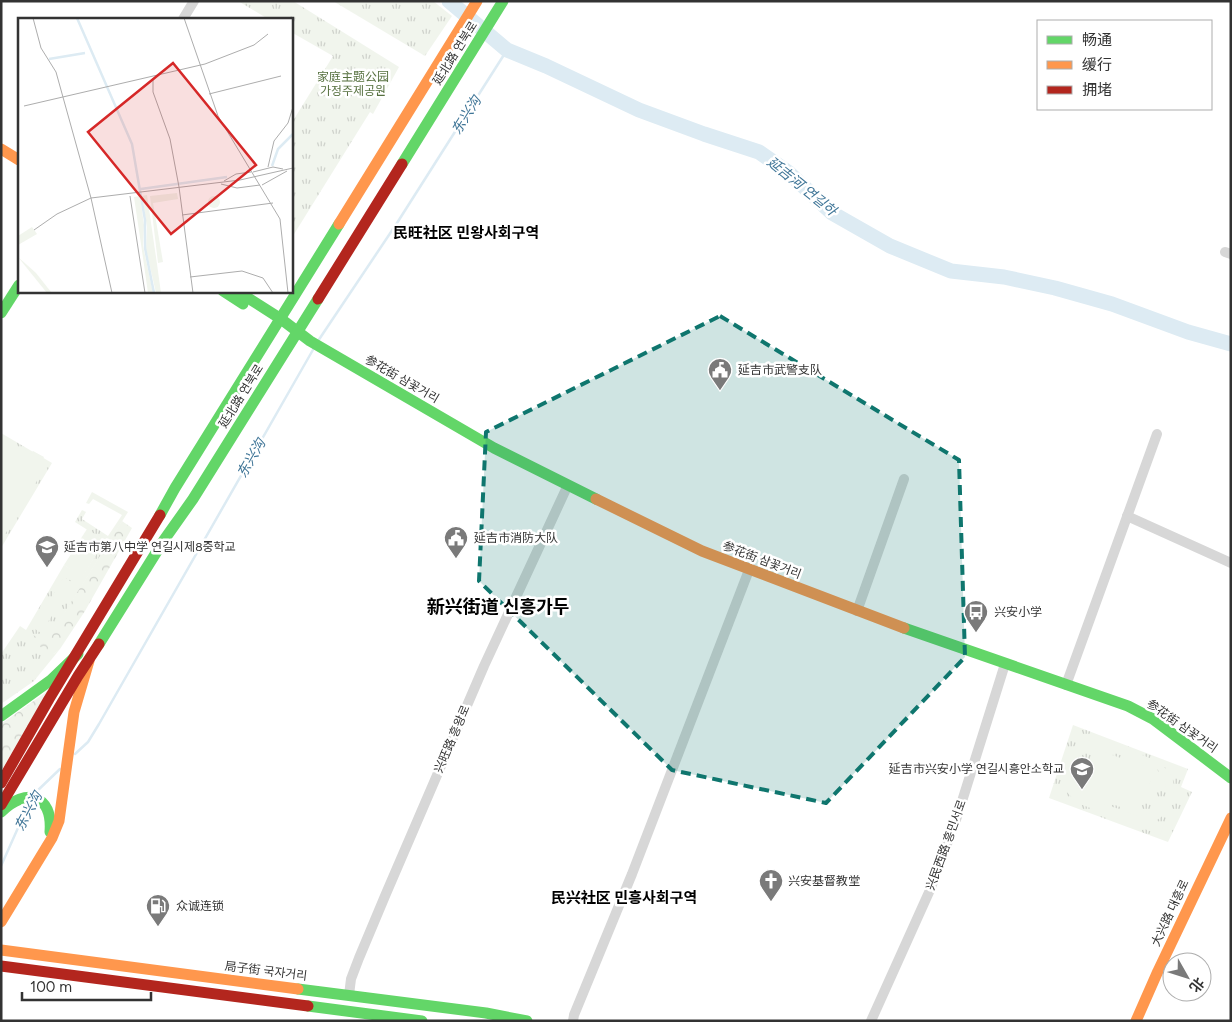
<svg xmlns="http://www.w3.org/2000/svg" width="1232" height="1022" font-family="Figtree,'Noto Sans SC','Noto Sans KR',sans-serif">
<defs>
<pattern id="grass-tufts" width="24" height="20" patternUnits="userSpaceOnUse" patternTransform="scale(1.25)"><rect width="24" height="20" fill="#f1f5ed"/><path d="M3 7l-1-3M5 7V3M7 7l1-3M15 17l-1-3M17 17v-4M19 17l1-3" fill="none" stroke="#cfd2cc"/></pattern>
<pattern id="forest-crowns" width="20" height="18" patternUnits="userSpaceOnUse" patternTransform="scale(1.25)"><rect width="20" height="18" fill="#f1f5ed"/><path d="M2 6a3 3 0 1 1 6 0M12 15a3 3 0 1 1 6 0" fill="none" stroke="#cfd2cc"/></pattern>
</defs>
<rect width="100%" height="100%" fill="#fff"/>
<g fill="url(#grass-tufts)">
<path d="M238,1H293L399,67L373,114L370,112L291,239V124L333,56L291,32V19H268Z"/>
<path d="M333,1H433L452,16L425,56Z"/>
<path d="M1,433L52,463L1,548Z"/>
<path d="M92,492L128,512L46,643L34,636L54,654L60,649L34,681L1,704V654L20,626L26,630L64,565L82,576L105,541L75,522L82,510L86,512L82,519L108,536L122,515L93,499L89,504L86,503Z"/>
<path d="M1073,725L1188,769L1181,787L1192,792L1168,842L1049,798Z"/>
</g>
<g fill="url(#forest-crowns)">
<path d="M122,521L132,528L85,611L60,649L54,654C42,651 38,645 33,635L46,642Z"/>
<path d="M49,690L1,771V724Z"/>
</g>
<g fill="#f1f5ed" fill-rule="evenodd">
<path d="M1,437L31,454L33,451L44,457L42,461L47,464L1,541Z"/>
<path d="M87,529L105,541L82,577L64,565Z"/>
<path d="M64,577L73,583L61,602L52,596Z"/>
<path d="M44,608L53,614L41,633L32,627Z"/>
<path d="M1094,739C1107,741 1119,746 1131,751C1152,758 1180,768 1173,797C1171,807 1165,816 1155,821L1164,824L1160,835L1080,804C1048,783 1056,745 1094,739ZM1097,748L1106,749L1157,769C1175,789 1166,813 1139,816L1087,798C1061,782 1067,753 1097,748Z"/>
<path d="M1098,750L1155,770L1139,814L1083,793Z"/>
</g>
<g fill="none" stroke-linecap="round" stroke-linejoin="round">
<g stroke="#ddebf3" stroke-width="2.5">
<path d="M318,341L397,223L507,50"/>
<path d="M75,754L88,742L99,724L314,348"/>
<path d="M35,793L60,769"/>
<path d="M1,866L30,801"/>
</g>
<path stroke="#ddebf3" stroke-width="15" d="M449,1L507,50L546,66L639,110L704,134L759,152L789,173L832,213L890,246L951,271L1004,277L1055,288L1112,304L1188,332L1231,344"/>
<g stroke="#d7d7d7" stroke-width="10">
<path d="M183,19L194,1"/>
<path d="M1225,252L1231,254"/>
<path d="M1127,516L1231,563"/>
<path d="M857,611L904,479"/>
<path d="M1066,685L1157,434"/>
<path d="M349,995L351,979L359,958L385,896L484,666L567,487"/>
<path d="M573,1021L574,1015L632,874L749,570"/>
<path d="M871,1021L930,890L958,814L1005,664"/>
</g>
<g stroke="#63d668" stroke-width="11">
<path d="M402,164L503,1"/>
<path d="M223,291L243,304"/>
<path d="M237,291L281,319L310,341L494,448L596,499"/>
<path d="M1,313L19,285"/>
<path d="M160,515L175,488L339,224"/>
<path d="M904,628L1128,706L1153,719L1231,778"/>
<path d="M99,644L164,540L193,499L318,299"/>
<path d="M1,716L51,680L78,654"/>
<path d="M1,812C26,787 53,794 50,832"/>
<path d="M298,989L486,1013L527,1021"/>
<path d="M308,1006L422,1021"/>
</g>
<g stroke="#ff974d" stroke-width="11">
<path d="M1,149L19,160"/>
<path d="M339,224L477,1"/>
<path d="M596,499L702,551L904,628"/>
<path d="M1,922L52,838L59,821L74,712L89,661"/>
<path d="M1,950L298,989"/>
<path d="M1136,1021L1158,971L1231,818"/>
</g>
<g stroke="#b3261e" stroke-width="11">
<path d="M318,299L402,164"/>
<path d="M1,783L49,699L160,515"/>
<path d="M1,805L78,676L99,644"/>
<path d="M1,966L308,1006"/>
</g>
</g>
<path fill="#0f766e" fill-opacity="0.2" stroke="#0f766e" stroke-width="4" stroke-dasharray="10 6" stroke-linejoin="round" d="M720,316L959,460L965,657L826,803L672,770L479,581L486,432Z"/>
<defs>
<g id="civic-pin" transform="scale(1.25)"><path d="M0 17L-7.5 6A9.5 9.5 0 1 1 7.5 6Z" fill="#7a7a7a" stroke="#fff"/><path d="M-.6-6.5H3V-4.5H.6V-3L4-1V1h2V6H-6V1h2V-1L-.6-3ZM-1.2 2.5V6h2.4V2.5Z" fill="#fff"/></g>
<g id="school-pin" transform="scale(1.25)"><path d="M0 17L-7.5 6A9.5 9.5 0 1 1 7.5 6Z" fill="#7a7a7a" stroke="#fff"/><path d="M0-5L7-2L0 1L-7-2ZM-4 1L0 2.5L4 1V4Q0 6-4 4Z" fill="#fff"/></g>
<g id="bus-pin" transform="scale(1.25)"><path d="M0 17L-7.5 6A9.5 9.5 0 1 1 7.5 6Z" fill="#7a7a7a" stroke="#fff"/><path d="M-5-6H5V4H4V6H2V4H-2V6H-4V4H-5ZM-3.5-4V0h7V-4ZM-3.5 1.2v1.5H-2V1.2ZM2 1.2v1.5H3.5V1.2Z" fill="#fff"/></g>
<g id="church-pin" transform="scale(1.25)"><path d="M0 17L-7.5 6A9.5 9.5 0 1 1 7.5 6Z" fill="#7a7a7a" stroke="#fff"/><path d="M-1.2-6h2.4v3.5h3.3v2.4h-3.3V6h-2.4V-.1h-3.3v-2.4h3.3Z" fill="#fff"/></g>
<g id="fuel-pin" transform="scale(1.25)"><path d="M0 17L-7.5 6A9.5 9.5 0 1 1 7.5 6Z" fill="#7a7a7a" stroke="#fff"/><path d="M-5.5-6h7V0h2V4h1.3V-2.5L3-4.5l.8-.8L6-3V5H2.5V1h-1V6h-7ZM-4.2-4.7v3.2H.2V-4.7Z" fill="#fff"/></g>
</defs>
<g fill-rule="evenodd">
<use href="#civic-pin" x="720" y="370"/>
<use href="#civic-pin" x="456" y="538"/>
<use href="#school-pin" x="47" y="547"/>
<use href="#bus-pin" x="976" y="612"/>
<use href="#school-pin" x="1082" y="769"/>
<use href="#church-pin" x="771" y="881"/>
<use href="#fuel-pin" x="158" y="906"/>
</g>
<g text-anchor="middle" stroke-width="5" stroke-linejoin="round" paint-order="stroke">
<g font-size="12" fill="#333" stroke="#fff">
<text transform="translate(455 53) rotate(-58)" y="4">延北路 연북로</text>
<text transform="translate(402 379) rotate(30)" y="4">参花街 삼꽃거리</text>
<text transform="translate(241 396) rotate(-58)" y="4">延北路 연북로</text>
<text transform="translate(762 560) rotate(21)" y="4">参花街 삼꽃거리</text>
<text transform="translate(1182 726) rotate(35)" y="4">参花街 삼꽃거리</text>
<text transform="translate(452 739) rotate(-67)" y="4">兴旺路 흥왕로</text>
<text transform="translate(946 845) rotate(-70)" y="4">兴民西路 흥민서로</text>
<text transform="translate(1170 913) rotate(-65)" y="4">大兴路 대흥로</text>
<text transform="translate(266 971) rotate(7)" y="4">局子街 국자거리</text>
</g>
<g font-size="12" fill="#56703f" stroke="#fff">
<text x="353" y="81">家庭主题公园<tspan x="353" dy="14">가정주제공원</tspan></text>
</g>
<g font-size="12" fill="#333" stroke="#fff" text-anchor="start">
<text x="738" y="374">延吉市武警支队</text>
<text x="474" y="542">延吉市消防大队</text>
<text x="64" y="551">延吉市第八中学 연길시제8중학교</text>
<text x="994" y="616">兴安小学</text>
<text x="1064" y="773" text-anchor="end">延吉市兴安小学 연길시흥안소학교</text>
<text x="788" y="885">兴安基督教堂</text>
<text x="176" y="910">众诚连锁</text>
</g>
<g font-size="14" font-style="italic" fill="#3f7597" stroke="#fff">
<text transform="translate(466 115) rotate(-58)" y="5">东兴沟</text>
<text transform="translate(802 186) rotate(39)" y="5">延吉河 연길하</text>
<text transform="translate(251 458) rotate(-60)" y="5">东兴沟</text>
<text transform="translate(28 811) rotate(-62)" y="5">东兴沟</text>
</g>
<g font-size="15" font-weight="bold" fill="#000" stroke="#fff">
<text x="466" y="238">民旺社区 민왕사회구역</text>
<text x="624" y="903">民兴社区 민흥사회구역</text>
</g>
<g font-size="18" font-weight="bold" fill="#000" stroke="#fff">
<text x="498" y="613">新兴街道 신흥가두</text>
</g>
</g>
<g transform="translate(18 18)">
<rect width="275" height="275" fill="#fff"/>
<path d="M159,175L160,181L135,185L145,244L140,245L132,178ZM129,177L139,246L143,275H138L128,231L129,209L124,178ZM122,178L126,207L125,228L135,275H130L123,226L116,179ZM14,209L19,216L0,227V218Z" fill="#f1f5ed"/>
<path d="M0,239L18,255L33,274L29,275Z" fill="#f1f5ed"/>
<path d="M190 184a6 6 0 1 1 12 0a6 6 0 1 1-12 0Z" fill="#f1f5ed"/>
<path fill="none" stroke="#ddebf3" stroke-width="2.5" d="M59,0L114,126L127,202V230L136,275M31,41L67,35M254,148L260,131L275,116M123,171L209,159"/>
<path fill="none" stroke="#adadad" stroke-width="1" d="M15,0L23,30L38,54L73,180M166,0L200,98L262,201L270,275M135,60V74L152,121L161,169M191,76L263,58M6,88L187,46L236,27L250,16M250,149L256,123L270,105L275,89M235,154L255,149L265,151M206,163L218,156L233,154M203,166L219,170L242,167M244,167L269,153M161,169L175,275M112,178L127,275M73,180L94,275M164,197L255,185M16,212L39,196L73,180L222,162L275,150M172,259L224,253L245,260L255,275"/>
<path fill="#d62828" fill-opacity="0.15" stroke="#d62828" stroke-width="2.5" d="M155,45L238,147L153,216L70,114Z"/>
<rect width="275" height="275" fill="none" stroke="#333" stroke-width="2.5"/>
</g>
<rect width="1232" height="1022" fill="none" stroke="#333333" stroke-width="5"/>
<rect x="1037" y="20" width="175" height="90" fill="#ffffff" stroke="#adadad"/>
<rect x="1047" y="36" width="25" height="8" fill="#63d668" stroke="#adadad"/>
<text x="1082" y="45" font-size="15" fill="#333333">畅通</text>
<rect x="1047" y="61" width="25" height="8" fill="#ff974d" stroke="#adadad"/>
<text x="1082" y="70" font-size="15" fill="#333333">缓行</text>
<rect x="1047" y="86" width="25" height="8" fill="#b3261e" stroke="#adadad"/>
<text x="1082" y="95" font-size="15" fill="#333333">拥堵</text>
<g transform="translate(1187 977) rotate(129)"><circle r="24" fill="#ffffff" stroke="#adadad"/>
<path d="M0-4L9 19L0 12L-9 19Z" fill="#7a7a7a"/>
<text y="-8" font-size="14" font-weight="bold" text-anchor="middle" fill="#333333">北</text>
</g>
<path d="M22 992v8h129v-8" fill="none" stroke="#333333" stroke-width="2.5"/>
<text x="30" y="992" font-size="15" fill="#333333" stroke="#ffffff" stroke-width="4" paint-order="stroke">100 m</text>
</svg>
